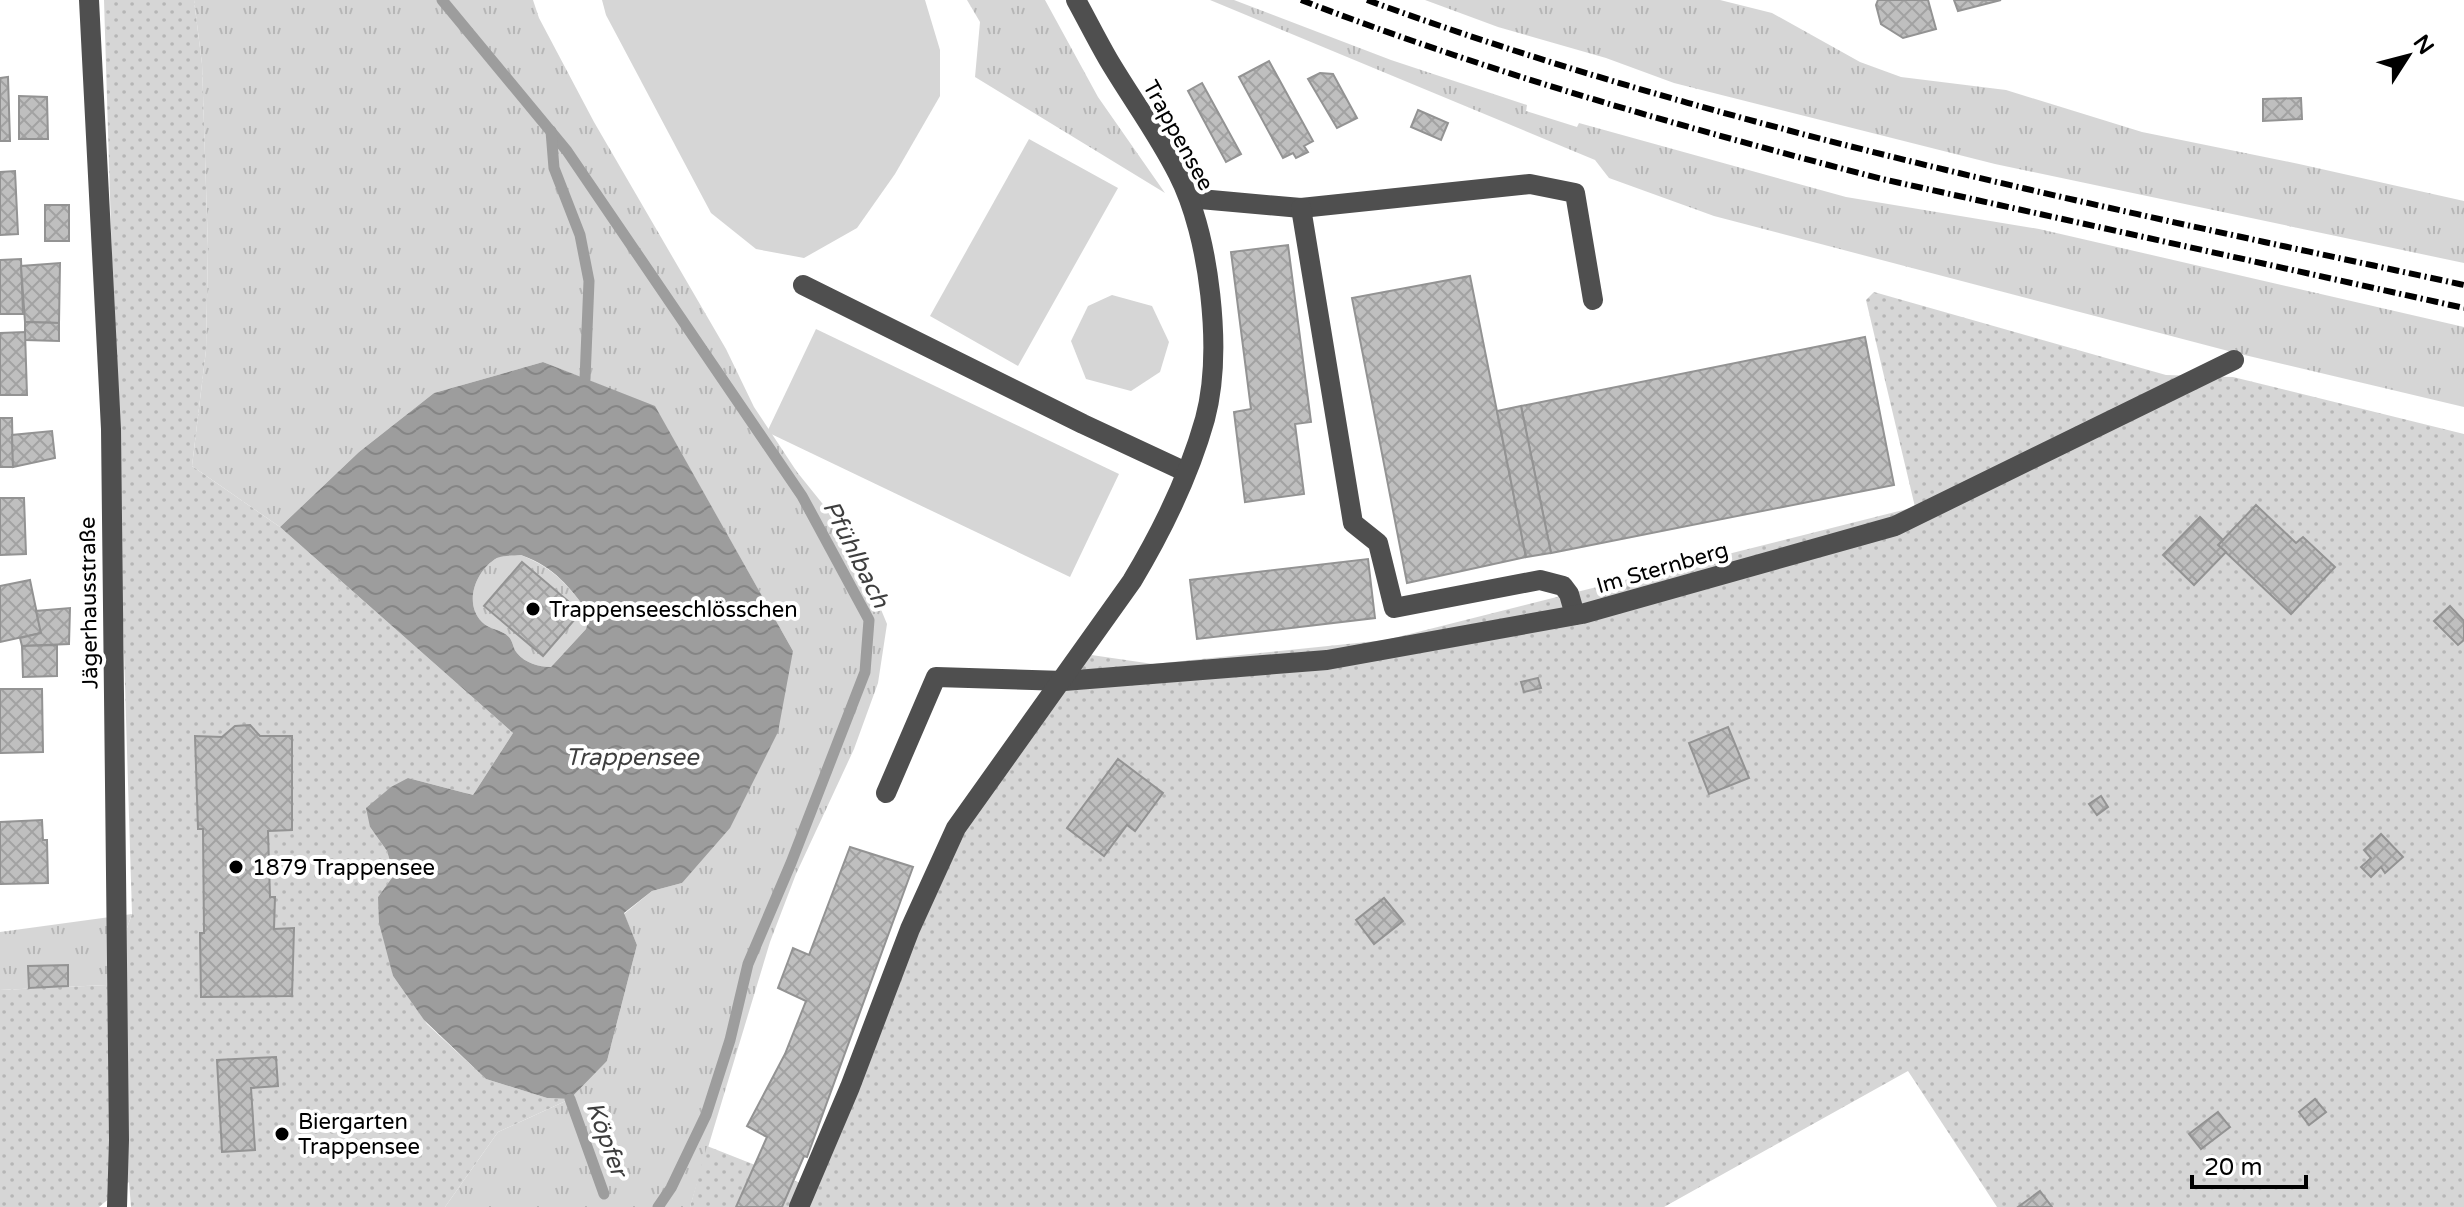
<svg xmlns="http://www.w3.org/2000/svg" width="2464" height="1207" font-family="'Varela Round',sans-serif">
<defs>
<pattern id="grass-tufts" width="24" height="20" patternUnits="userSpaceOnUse" patternTransform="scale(2)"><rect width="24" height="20" fill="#d6d6d6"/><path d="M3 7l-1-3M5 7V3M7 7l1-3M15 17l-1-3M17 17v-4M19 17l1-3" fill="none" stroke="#b6b6b6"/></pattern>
<pattern id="park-dots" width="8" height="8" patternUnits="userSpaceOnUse" patternTransform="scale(2)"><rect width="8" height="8" fill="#d6d6d6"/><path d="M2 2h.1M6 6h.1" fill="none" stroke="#b6b6b6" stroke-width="1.8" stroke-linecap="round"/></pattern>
<pattern id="water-waves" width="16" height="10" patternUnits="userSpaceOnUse" patternTransform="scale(2)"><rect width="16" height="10" fill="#9d9d9d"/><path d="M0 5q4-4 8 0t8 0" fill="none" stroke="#858585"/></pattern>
<pattern id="building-cross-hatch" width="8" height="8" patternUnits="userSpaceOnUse" patternTransform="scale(2)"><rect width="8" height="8" fill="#bfbfbf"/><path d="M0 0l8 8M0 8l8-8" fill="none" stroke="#a2a2a2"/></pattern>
</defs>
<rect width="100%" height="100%" fill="#fff"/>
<g fill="url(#grass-tufts)">
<path d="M194,0H533L539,18L594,122L726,349L754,407L797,472L826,508L868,578L887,624L878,683L854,749L796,874L770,942L690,1207H445L498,1132L570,1099L607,1061L637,945L624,914L652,891L682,883L793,651L655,407L543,362L434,393L359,452L280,527L192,466L206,350L208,248L202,64Z"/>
<path d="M967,0H1045L1098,97L1165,193L975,77L980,22Z"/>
<path d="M1210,0H1234L1391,60L1527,105L1526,111L1577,127L1579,123L1846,197L2039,229L2464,327V407L2236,353L1714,216L1609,178L1595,160Z"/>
<path d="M1425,0H1720L1772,13L1860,62L1901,77L2006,90L2142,132L2299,164L2464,201V263L1995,164L1674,83L1606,58L1498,27Z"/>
<path d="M521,555C556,569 568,586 590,614L586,629L551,667C539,667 525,663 517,653C513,649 513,641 509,637C502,629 489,630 482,622C463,603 476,570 497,558C504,554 513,556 521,555Z"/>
<path d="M132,914L107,985L0,990V932Z"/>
</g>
<g fill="url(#park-dots)">
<path d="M104,0H194L202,64L208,248L206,350L192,466L280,527L513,733L473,795L408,778L370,827L387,851L394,875L378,897L393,976L427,1024L486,1079L547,1098L570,1099L498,1132L445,1207H131L129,1182L99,1207H0V990L107,985L132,914Z"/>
<path d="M1874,292L2166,375L2233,377L2464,434V1207H1997L1908,1071L1664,1207H690L707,1146L808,1186L930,880L1071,652L1153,664L1386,640L1915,507L1866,300Z"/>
</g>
<g fill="#d6d6d6">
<path d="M602,0H925L940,50V96L895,174L857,228L804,258L756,249L711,213L606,15Z"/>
<path d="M1029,139L1118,188L1018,366L930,316Z"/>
<path d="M1112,295L1152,306L1169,342L1160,372L1131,391L1086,379L1071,341L1088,306Z"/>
<path d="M816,329L1119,474L1070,577L767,432Z"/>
</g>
<path fill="url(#water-waves)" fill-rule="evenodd" d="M543,362L655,406L793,651L778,732L730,828L682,883L652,891L624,913L637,945L607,1061L570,1099L547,1098L486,1079L424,1020L393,976L379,923L378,897L394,875L387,851L370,827L366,808L391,787L408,778L473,795L513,733L280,527L359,452L434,393ZM521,555C556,568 568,586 590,614L586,629L551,667C539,667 525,663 517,653C513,649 513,641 509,637C502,629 489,630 482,622C463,603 476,570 497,558C504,555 513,556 521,555Z"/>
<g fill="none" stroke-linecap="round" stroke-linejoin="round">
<g stroke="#9d9d9d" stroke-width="11">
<path d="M442,0L567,151L802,496L869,620L865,672L791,863L748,964L730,1040L706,1115L671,1188L658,1207"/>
<path d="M551,131L554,168L580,235L589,281L585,379"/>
<path d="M570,1099L604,1194"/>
</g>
</g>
<g fill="url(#building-cross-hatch)" stroke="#939393" stroke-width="2">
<path d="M1878,0H1928L1936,29L1903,38L1881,24L1876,5Z"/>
<path d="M1954,0H2001L1958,11Z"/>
<path d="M1269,61L1313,141L1304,146L1308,152L1296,158L1293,153L1283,158L1239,77Z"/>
<path d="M1320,73L1333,74L1357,118L1337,128L1308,79Z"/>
<path d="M8,77L10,141H0V78Z"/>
<path d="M1202,83L1241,154L1226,162L1188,91Z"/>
<path d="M19,96L47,97L48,139H19Z"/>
<path d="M2301,98L2302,119L2263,121V99Z"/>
<path d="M1418,110L1448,123L1441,140L1411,127Z"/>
<path d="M15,171L18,234L0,235V172Z"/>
<rect x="45" y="205" width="24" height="36"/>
<path d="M1288,245L1311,422L1295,424L1304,494L1245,502L1234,412L1251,409L1231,252Z"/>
<path d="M21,259L23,314H0V260Z"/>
<path d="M60,263L59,323L25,322L21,266Z"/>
<path d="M1470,276L1526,557L1407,583L1352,298Z"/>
<path d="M25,322L59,323V341L25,340Z"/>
<path d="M25,332L27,395H0V333Z"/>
<path d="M1865,337L1894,485L1551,553L1521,406Z"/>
<path d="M1521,406L1551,553L1526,557L1497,411Z"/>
<path d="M0,418H12L13,467H0Z"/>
<path d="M52,431L55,458L13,467L12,435Z"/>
<path d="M0,498H24L26,554L0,555Z"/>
<path d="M2256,505L2296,543L2303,537L2335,567L2291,614L2218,545Z"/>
<path d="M2200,517L2223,540L2218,545L2226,552L2194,585L2163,555Z"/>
<path d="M1368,559L1375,618L1197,639L1190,580Z"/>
<path d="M522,562L581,612L543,656L484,606Z"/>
<path d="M30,580L41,633L0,642V586Z"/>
<path d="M2450,606L2464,621V640L2458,645L2434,621Z"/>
<path d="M70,608L69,644L22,646L20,638L41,633L36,611Z"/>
<path d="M57,645V676L23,677L22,646Z"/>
<path d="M1538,678L1541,688L1524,692L1521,682Z"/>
<path d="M0,689H42L43,752L0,753Z"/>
<path d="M250,725L260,736H292V830L268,831L270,897H275L274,929L294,928L292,996L201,997L200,933H204L203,829H198L195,736L222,737L235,726Z"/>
<path d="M1728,727L1749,778L1709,794L1689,743Z"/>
<path d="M1118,759L1163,793L1135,831L1127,825L1104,856L1067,828Z"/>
<path d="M2101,796L2108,807L2097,815L2089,804Z"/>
<path d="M42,820L43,840H47L48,883L0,884V822Z"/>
<path d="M2381,834L2403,857L2385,873L2381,867L2371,877L2361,867L2371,858L2364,850Z"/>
<path d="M850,847L913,867L807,1157L804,1156L782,1207H736L767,1137L747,1126L785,1054L806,1001L778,988L793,948L809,955Z"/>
<path d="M1384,898L1403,921L1374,944L1356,920Z"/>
<path d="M68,965V986L29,988L28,966Z"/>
<path d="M276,1057L278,1086L251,1088L255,1150L222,1152L217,1060Z"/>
<path d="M2315,1099L2326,1112L2309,1125L2299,1112Z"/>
<path d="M2218,1112L2230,1127L2201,1149L2189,1134Z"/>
<path d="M2040,1191L2052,1207H2018Z"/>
</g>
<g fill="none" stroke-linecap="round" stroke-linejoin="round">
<g stroke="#4f4f4f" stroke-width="20">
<path d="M89,0L111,429L119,1140L117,1207"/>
<path d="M1190,201L1200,199L1301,208L1530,184L1575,193L1593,300"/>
<path d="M1301,208L1353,523L1378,543L1394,608L1540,580L1563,586L1569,594L1575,615"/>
<path d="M803,285L1083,424L1186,472"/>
<path d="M886,793L936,677L1064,681L1327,660L1582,614L1895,526L2234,360"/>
<path d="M799,1207L850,1087L910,929L956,828L1132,581C1162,531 1189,476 1205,419C1223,352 1210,236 1178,174C1158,134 1131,98 1108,59C1097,40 1087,20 1076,0"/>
</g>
<g stroke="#000" stroke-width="6" stroke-dasharray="12 4 2 4" stroke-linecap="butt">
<path d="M1301,0C1490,73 1685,128 1882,179L2464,308"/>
<path d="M1367,0C1723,130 2094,205 2464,285"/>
</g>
</g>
<g fill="#000" stroke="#fff" stroke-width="3">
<circle cx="533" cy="609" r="8"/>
<circle cx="236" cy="867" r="8"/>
<circle cx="282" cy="1134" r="8"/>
</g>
<g text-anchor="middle" stroke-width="8" stroke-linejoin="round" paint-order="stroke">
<g font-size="22" fill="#000" stroke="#fff">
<text transform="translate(1179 135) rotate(61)" y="8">Trappensee</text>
<text transform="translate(1662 567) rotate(-16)" y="8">Im Sternberg</text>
<text transform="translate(88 603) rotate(-91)" y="8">Jägerhausstraße</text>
</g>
<g font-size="22" fill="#000" stroke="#fff" text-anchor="start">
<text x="549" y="617">Trappenseeschlösschen</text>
<text x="252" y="875">1879 Trappensee</text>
<text x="298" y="1129">Biergarten<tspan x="298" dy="25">Trappensee</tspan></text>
</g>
<g font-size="24" font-style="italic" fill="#3e3e3e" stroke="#fff">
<text transform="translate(856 554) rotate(63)" y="8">Pfühlbach</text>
<text x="632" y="765">Trappensee</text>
<text transform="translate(607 1139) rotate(70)" y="8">Köpfer</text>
</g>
</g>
<g transform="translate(2408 56) rotate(54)" stroke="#ffffff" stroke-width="6" paint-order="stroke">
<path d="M0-6L14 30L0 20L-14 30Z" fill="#000000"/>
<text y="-12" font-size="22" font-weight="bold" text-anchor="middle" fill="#000000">N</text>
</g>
<path d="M2192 1175v12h114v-12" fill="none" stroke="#000000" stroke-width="4"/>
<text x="2204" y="1175" font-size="24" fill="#000000" stroke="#ffffff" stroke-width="6" paint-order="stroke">20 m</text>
</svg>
